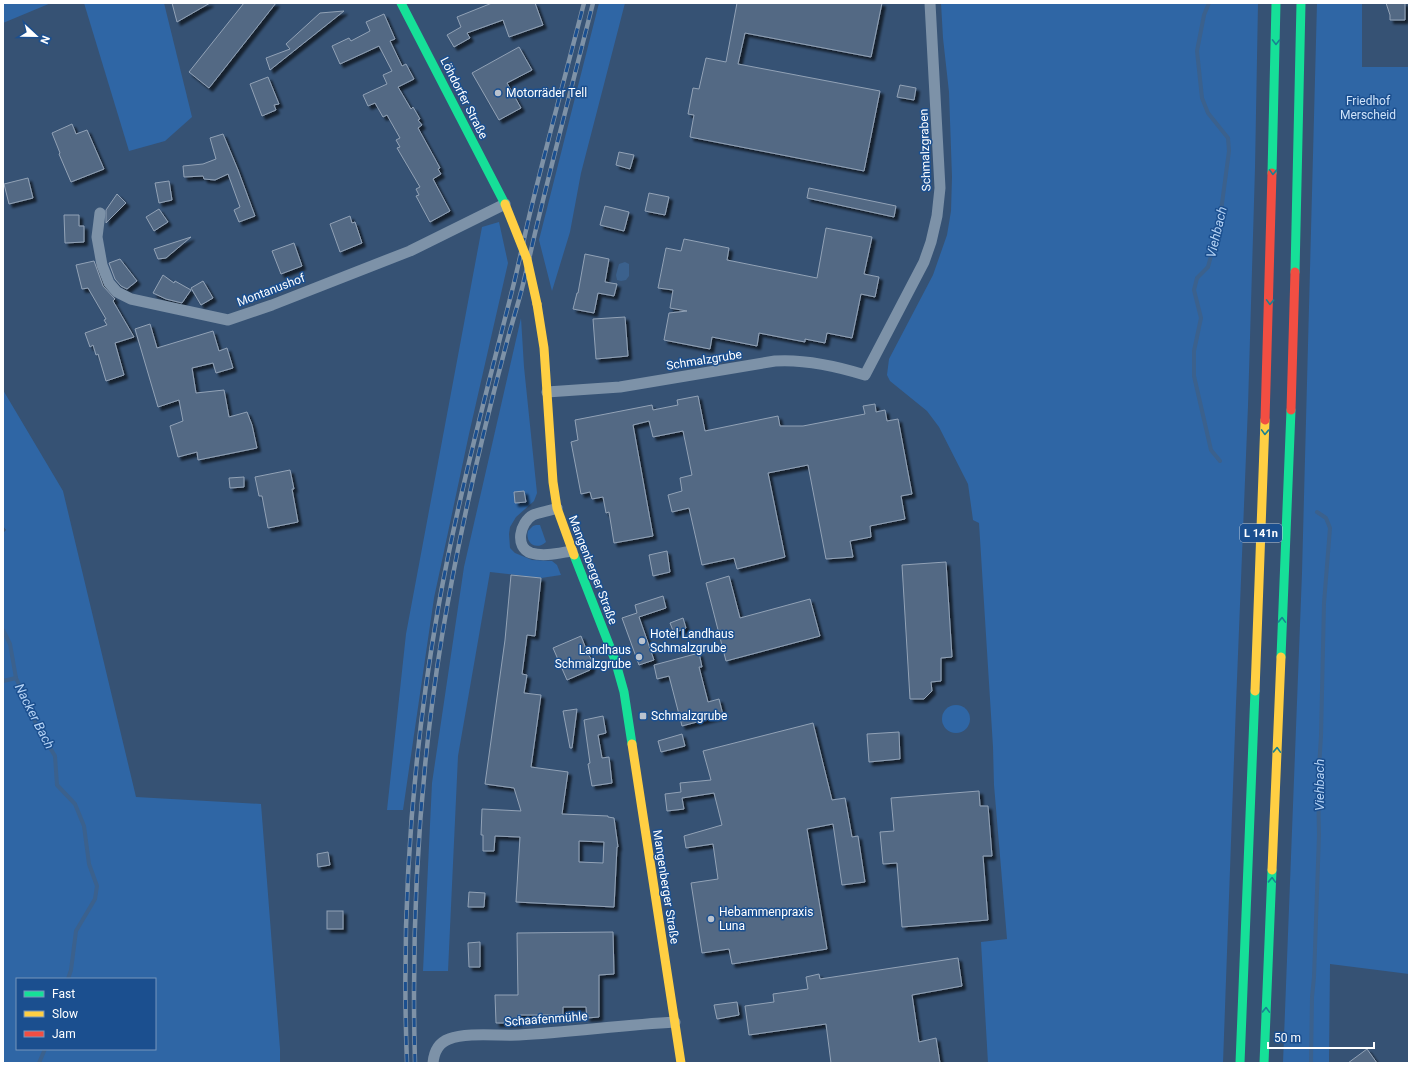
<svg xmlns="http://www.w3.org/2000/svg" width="1412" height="1066" font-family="Roboto,sans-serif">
<defs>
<filter id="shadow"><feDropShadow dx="3.5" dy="3.5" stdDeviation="1" flood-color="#0009"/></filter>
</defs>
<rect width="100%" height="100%" fill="#365274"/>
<g fill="#2f66a5" fill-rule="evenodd">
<path d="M3,3H51L3,23Z"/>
<path d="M84,3H164L192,117L165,141L129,151Z"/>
<path d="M599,3H625L581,173L570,232L552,291L539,240Z"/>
<path d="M941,3H1258L1255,168L1248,406L1236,704L1223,1063H988L981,942L1007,939L994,785L993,747L979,523L973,520L968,484L939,427L927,411L890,381L887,375L889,359L933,275L947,235L951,211L952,177L949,92L943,38Z"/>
<path d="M1317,3H1362V67H1409V974L1330,964L1329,1063H1283L1302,573Z"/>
<path d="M499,222L508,263L469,434L434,598L403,810H387L406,634L482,227Z"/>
<path d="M521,318L524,367L537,493L534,501L516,517L510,527L509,534L510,548L515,553L532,560L552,561L557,565L561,575L541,578L490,572L458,756L448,971H423L432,783L464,567Z"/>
<path d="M3,390L63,491L136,797L261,804L280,1049V1063H3V533L6,530L3,526ZM17,979H155V1049H17Z"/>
<path d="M536,525H540L546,542C536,551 525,543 528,531L533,526Z"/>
<circle cx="956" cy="719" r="14"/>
</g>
<path fill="#3b618d" d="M625,262L629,264V276L626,280L621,281L617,280L616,275L619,264Z"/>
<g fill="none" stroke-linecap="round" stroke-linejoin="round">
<g stroke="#3b618d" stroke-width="4">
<path d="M1209,3L1204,15L1197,51L1202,98L1208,113L1228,138L1229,151L1219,226L1208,267L1197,278L1194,290L1201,318L1194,351V376L1211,450L1220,461"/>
<path d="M3,630L10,644L16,678L38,728L55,756L57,785L75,804L84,826L89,864L97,886L95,899L76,931L71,970L68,979"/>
<path d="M3,681L16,678"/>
<path d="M39,1063L45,1049"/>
<path d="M1311,1063L1312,997L1314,977L1319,835L1318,783L1321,736L1324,603L1330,528L1326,518L1317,512"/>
</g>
</g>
<g fill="#526984" stroke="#92a2b6" fill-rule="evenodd" filter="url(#shadow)">
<path d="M172,3H210L177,22Z"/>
<path d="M244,3H276L209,88L189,72Z"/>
<path d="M492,3H535L543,25L509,37L503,20L467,33L470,38L454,47L447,35L461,27L457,17Z"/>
<path d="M737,3H882L871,57L745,33L738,64L880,91L864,171L690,137L694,115L688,114L693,88L699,89L706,58L726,62Z"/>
<path d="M1386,3H1405V20H1390V15Z"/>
<path d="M344,11L329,23L270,70L266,58L290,49L286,44L320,13Z"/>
<path d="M384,14L395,39L390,41L402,66L406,64L414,79L398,87L411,109L413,107L420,119L418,120L422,125L418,128L440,168L438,169L441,174L433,179L450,211L430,222L416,196L419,195L416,189L420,187L397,148L400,147L396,140L400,138L387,115L383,117L375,103L368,106L363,95L387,84L383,75L392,71L379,46L340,64L332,46L349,38L351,41L370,31L366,22Z"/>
<path d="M519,47L532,70L507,83L521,108L499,120L472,73Z"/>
<path d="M268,77L279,104L274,105L276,110L262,116L250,84Z"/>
<path d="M900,85L916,88L914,100L897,97Z"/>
<path d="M72,124L76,134L87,130L104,169L71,182L59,154L60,153L52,133Z"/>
<path d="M223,134L238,170L255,216L239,222L234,210L240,207L228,174L215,180L204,179L203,176L184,177L183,166L203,164L216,159L210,138Z"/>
<path d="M619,152L634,155L630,169L616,165Z"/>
<path d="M28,178L33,198L9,204L4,184Z"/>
<path d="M169,181L172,200L159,203L155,183Z"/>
<path d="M809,188L896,206L894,217L807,198Z"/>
<path d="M649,193L669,197L665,215L645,211Z"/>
<path d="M117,194L126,203L106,223V210Z"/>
<path d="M605,206L629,212L624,231L600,225Z"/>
<path d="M159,209L168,222L154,231L146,217Z"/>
<path d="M64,215H79V226H84V242L65,243Z"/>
<path d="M350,216L352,223L355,222L362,243L340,252L330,224Z"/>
<path d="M826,228L872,237L864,274L879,277L875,297L861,294L852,338L827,333L825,343L805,339V342L759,333L757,346L712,337L710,349L664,340L669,313L687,311L670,308L673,290L658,288L666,248L681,251L684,239L729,248L727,260L817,278Z"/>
<path d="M191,237L166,258L158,259L154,249Z"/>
<path d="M294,243L302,266L281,274L272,251Z"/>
<path d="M585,254L609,259L605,282L617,284L614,296L598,293L594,313L573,309L577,293H578Z"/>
<path d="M120,259L137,281L127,289L121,286L115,279L109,263Z"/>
<path d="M94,261L103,286L115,299L113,301L134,337L115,343L124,375L106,381L98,354L96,355L93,345L90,347L85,333L107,325L104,320L106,319L88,288L82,289L76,265Z"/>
<path d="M163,275L174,283L175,281L191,290L182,303L166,299L153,293Z"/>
<path d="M203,281L213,298L201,305L191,288Z"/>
<path d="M625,317L628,356L596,359L593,319Z"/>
<path d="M150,324L157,348L213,331L219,351L227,348L233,368L216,373L213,363L192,368L196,393L224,390L229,417L247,412L252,425L257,448L198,460L197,452L178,457L170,426L183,421L179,400L158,407L135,329Z"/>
<path d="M698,396L705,431L778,416L780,426H803L865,414L863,406L875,404L876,412L885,410L887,421L898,419L912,494L901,496L905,519L870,526L871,537L850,541L853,557L826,559L808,465L768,473L785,557L737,569L734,558L702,565L689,508L672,512L668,495L682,491L680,478L692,475L683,431L653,437L649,421L633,425L653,536L614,543L609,512L606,513L603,497L592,499L590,492L581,494L571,442L578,440L575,420L652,405L653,410L678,405L677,400Z"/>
<path d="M290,470L294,489H292L298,522L268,528L262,496H259L255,477Z"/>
<path d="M244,477V487L230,488L229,478Z"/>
<path d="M524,491L526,502L515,503L514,492Z"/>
<path d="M667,551L670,572L653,576L649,555Z"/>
<path d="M946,562L952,657L941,658V681L931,682L932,691L924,699H910L902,565Z"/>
<path d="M511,575L541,578L535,636L527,635L522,674L527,675L524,693L541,695L531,767L568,772L562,814L608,816V817L614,818L618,847H617L614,907L516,902L520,837L495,836L494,851H483V835H481L482,809L521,811L514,788L485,784L505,640ZM579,841L604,842L603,863L579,862Z"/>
<path d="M729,576L740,618L810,599L820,636L726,661L706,583Z"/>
<path d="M663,596L666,608L639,617L654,660L639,665L622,618L637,613L635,605Z"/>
<path d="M683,618L686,628L674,633L670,623Z"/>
<path d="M581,636L588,654L593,662L590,670L567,680L553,648Z"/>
<path d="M699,653L702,667H699L708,702L719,699L723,715L682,726L669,676L657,679L654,665Z"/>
<path d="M577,709L572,748H570L563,711Z"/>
<path d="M603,716L606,733L598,735L602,758L609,757L612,783L592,786L588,764L590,763L584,720Z"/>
<path d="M813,723L832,800L845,798L852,837L858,836L865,882L842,885L833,824L807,829L827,949L732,964L729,949L702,953L691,883L718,879L713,844L686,848L684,836L722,825L714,793L682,798L684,809L667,811L665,794L681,792L680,783L711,780L703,751Z"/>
<path d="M899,732L900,759L869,762L867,734Z"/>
<path d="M682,734L685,746L661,752L658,741Z"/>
<path d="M979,791L980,806H988L992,856H983L988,920L902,927L897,863L883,864L880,832L894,831L891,798Z"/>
<path d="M328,852L330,865L318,867L317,854Z"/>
<path d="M469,892L485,893L484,907H468Z"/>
<rect x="327" y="911" width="16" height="18"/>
<path d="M613,932L614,974L599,975V1017L587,1018L586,1007H563V1015H518V1023H496L495,995H518L517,933Z"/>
<path d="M480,942V967H469L468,943Z"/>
<path d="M958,958L962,986L912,995L919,1042L936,1038L940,1063H831L826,1024L749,1035L745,1006L774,1002L773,994L808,989L806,977L819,974L820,979Z"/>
<path d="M737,1002L739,1015L717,1019L714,1005Z"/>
<path d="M1367,1049L1377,1063H1348Z"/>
</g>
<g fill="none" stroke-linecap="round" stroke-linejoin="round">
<g stroke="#7d92a8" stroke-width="11">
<path d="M100,213L97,237L102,265L109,283L117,292L131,299L228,320L272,305L410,251L505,204"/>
<path d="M547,392L620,387L775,361C806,359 836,366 865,375L924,262L931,242L937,216L940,188L930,3"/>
<path d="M557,508C550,511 540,512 533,515C520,522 514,547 531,553C544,557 559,553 572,551"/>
<path d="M433,1063C434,1052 438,1043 449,1039C467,1032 499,1036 519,1035C571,1032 623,1025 675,1022"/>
</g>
<g stroke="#16e098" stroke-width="9">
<path d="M401,3L505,204"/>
<path d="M1272,173L1276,3"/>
<path d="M1295,272L1301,3"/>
<path d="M574,555L615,660L624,692L632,744"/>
<path d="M1281,657L1291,410"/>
<path d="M1240,1063L1255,691"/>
<path d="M1264,1063L1272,870"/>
</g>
<g stroke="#ffcf43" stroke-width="9">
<path d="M537,304L544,348L553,482L557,508L574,555"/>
<path d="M1255,691L1265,420"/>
<path d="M632,744L681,1063"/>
<path d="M1272,870L1281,657"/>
</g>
<g stroke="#f24e42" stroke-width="9">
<path d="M1291,410L1295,272"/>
<path d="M1265,420L1272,173"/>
</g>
<g stroke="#7e92a7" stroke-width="4.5">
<g id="rail">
<path d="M407,1063C401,912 412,758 438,609C457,501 486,394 513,287C519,263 524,238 530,213C547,143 566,73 584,3"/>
<path d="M415,1063C411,920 419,777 442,636C459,534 482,434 509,334C512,324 515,313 518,303C525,279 530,254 536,229C554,154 574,78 593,3"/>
</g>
</g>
<use href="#rail" stroke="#1b4f8f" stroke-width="3" stroke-dasharray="9" stroke-linecap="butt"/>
<path stroke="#ffcf43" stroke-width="9" d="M505,204L527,259L537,304"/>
</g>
<defs><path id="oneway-chevron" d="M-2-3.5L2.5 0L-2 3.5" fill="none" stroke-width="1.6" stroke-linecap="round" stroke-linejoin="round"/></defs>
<g stroke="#198292">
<use href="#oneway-chevron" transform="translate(1276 42) rotate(91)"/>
<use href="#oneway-chevron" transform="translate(1273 172) rotate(92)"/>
<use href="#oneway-chevron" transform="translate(1270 302) rotate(92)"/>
<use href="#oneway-chevron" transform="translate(1265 432) rotate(92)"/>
<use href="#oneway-chevron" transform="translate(1282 620) rotate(-88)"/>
<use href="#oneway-chevron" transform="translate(1277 750) rotate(-88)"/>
<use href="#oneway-chevron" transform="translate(1272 880) rotate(-88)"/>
<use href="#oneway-chevron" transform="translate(1266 1010) rotate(-88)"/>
</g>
<g fill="#b9c2ce" stroke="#1b4f8f" stroke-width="1.5">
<circle cx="498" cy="93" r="4"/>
<circle cx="642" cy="641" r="4"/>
<circle cx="639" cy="657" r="4"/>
<rect x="639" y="712" width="8" height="8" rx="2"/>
<circle cx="711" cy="919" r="4"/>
</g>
<g text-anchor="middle" stroke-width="3" stroke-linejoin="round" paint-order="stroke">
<rect fill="#1b4f8f" stroke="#bbcadd" stroke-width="1" x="1240" y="524" width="42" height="18" rx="3"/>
<g font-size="11" font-weight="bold" fill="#fff">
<text x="1261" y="537">L 141n</text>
</g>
<g font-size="12" fill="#fff" stroke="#1b4f8f" text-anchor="start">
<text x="506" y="97">Motorräder Tell</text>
<text x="650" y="638">Hotel Landhaus<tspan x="650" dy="14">Schmalzgrube</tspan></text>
<text x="631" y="654" text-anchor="end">Landhaus<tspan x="631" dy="14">Schmalzgrube</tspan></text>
<text x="651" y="720">Schmalzgrube</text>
<text x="719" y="916">Hebammenpraxis<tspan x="719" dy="14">Luna</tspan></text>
</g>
<g font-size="12" fill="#fff" stroke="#1b4f8f">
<text transform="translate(464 98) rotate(63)" y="4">Löhdorfer Straße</text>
<text transform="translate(925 150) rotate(-92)" y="4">Schmalzgraben</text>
<text transform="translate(271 290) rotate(-21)" y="4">Montanushof</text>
<text transform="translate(704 360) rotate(-9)" y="4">Schmalzgrube</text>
<text transform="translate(593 570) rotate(69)" y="4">Mangenberger Straße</text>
<text transform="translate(666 887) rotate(81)" y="4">Mangenberger Straße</text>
<text transform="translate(546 1019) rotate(-4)" y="4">Schaafenmühle</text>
</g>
<g font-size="12" fill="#cfe3fa" stroke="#1b4f8f">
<text x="1368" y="105">Friedhof<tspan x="1368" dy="14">Merscheid</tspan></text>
</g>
<g font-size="13" font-style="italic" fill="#b5d3f5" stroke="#1b4f8f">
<text transform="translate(1216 232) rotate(-77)" y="5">Viehbach</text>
<text transform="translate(35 716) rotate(63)" y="5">Nacker Bach</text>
<text transform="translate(1319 785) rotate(-90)" y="5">Viehbach</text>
</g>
</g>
<rect width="1412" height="1066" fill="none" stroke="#ffffff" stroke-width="8"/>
<rect x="16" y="978" width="140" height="72" fill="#1b4f8f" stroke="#7695bc"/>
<rect x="24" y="991" width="20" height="6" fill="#16e098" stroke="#7695bc"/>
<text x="52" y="998" font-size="12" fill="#ffffff">Fast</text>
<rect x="24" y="1011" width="20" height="6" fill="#ffcf43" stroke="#7695bc"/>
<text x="52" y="1018" font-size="12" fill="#ffffff">Slow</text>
<rect x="24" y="1031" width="20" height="6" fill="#f24e42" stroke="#7695bc"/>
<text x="52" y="1038" font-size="12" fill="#ffffff">Jam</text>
<g transform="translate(36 36) rotate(112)" stroke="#1b4f8f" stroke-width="3" paint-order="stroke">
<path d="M0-3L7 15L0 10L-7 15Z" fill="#ffffff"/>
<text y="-6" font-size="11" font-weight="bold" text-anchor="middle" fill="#ffffff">N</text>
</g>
<path d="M1268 1042v6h106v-6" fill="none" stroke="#ffffff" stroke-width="2"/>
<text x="1274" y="1042" font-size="12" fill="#ffffff" stroke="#1b4f8f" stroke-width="3" paint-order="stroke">50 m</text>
</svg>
